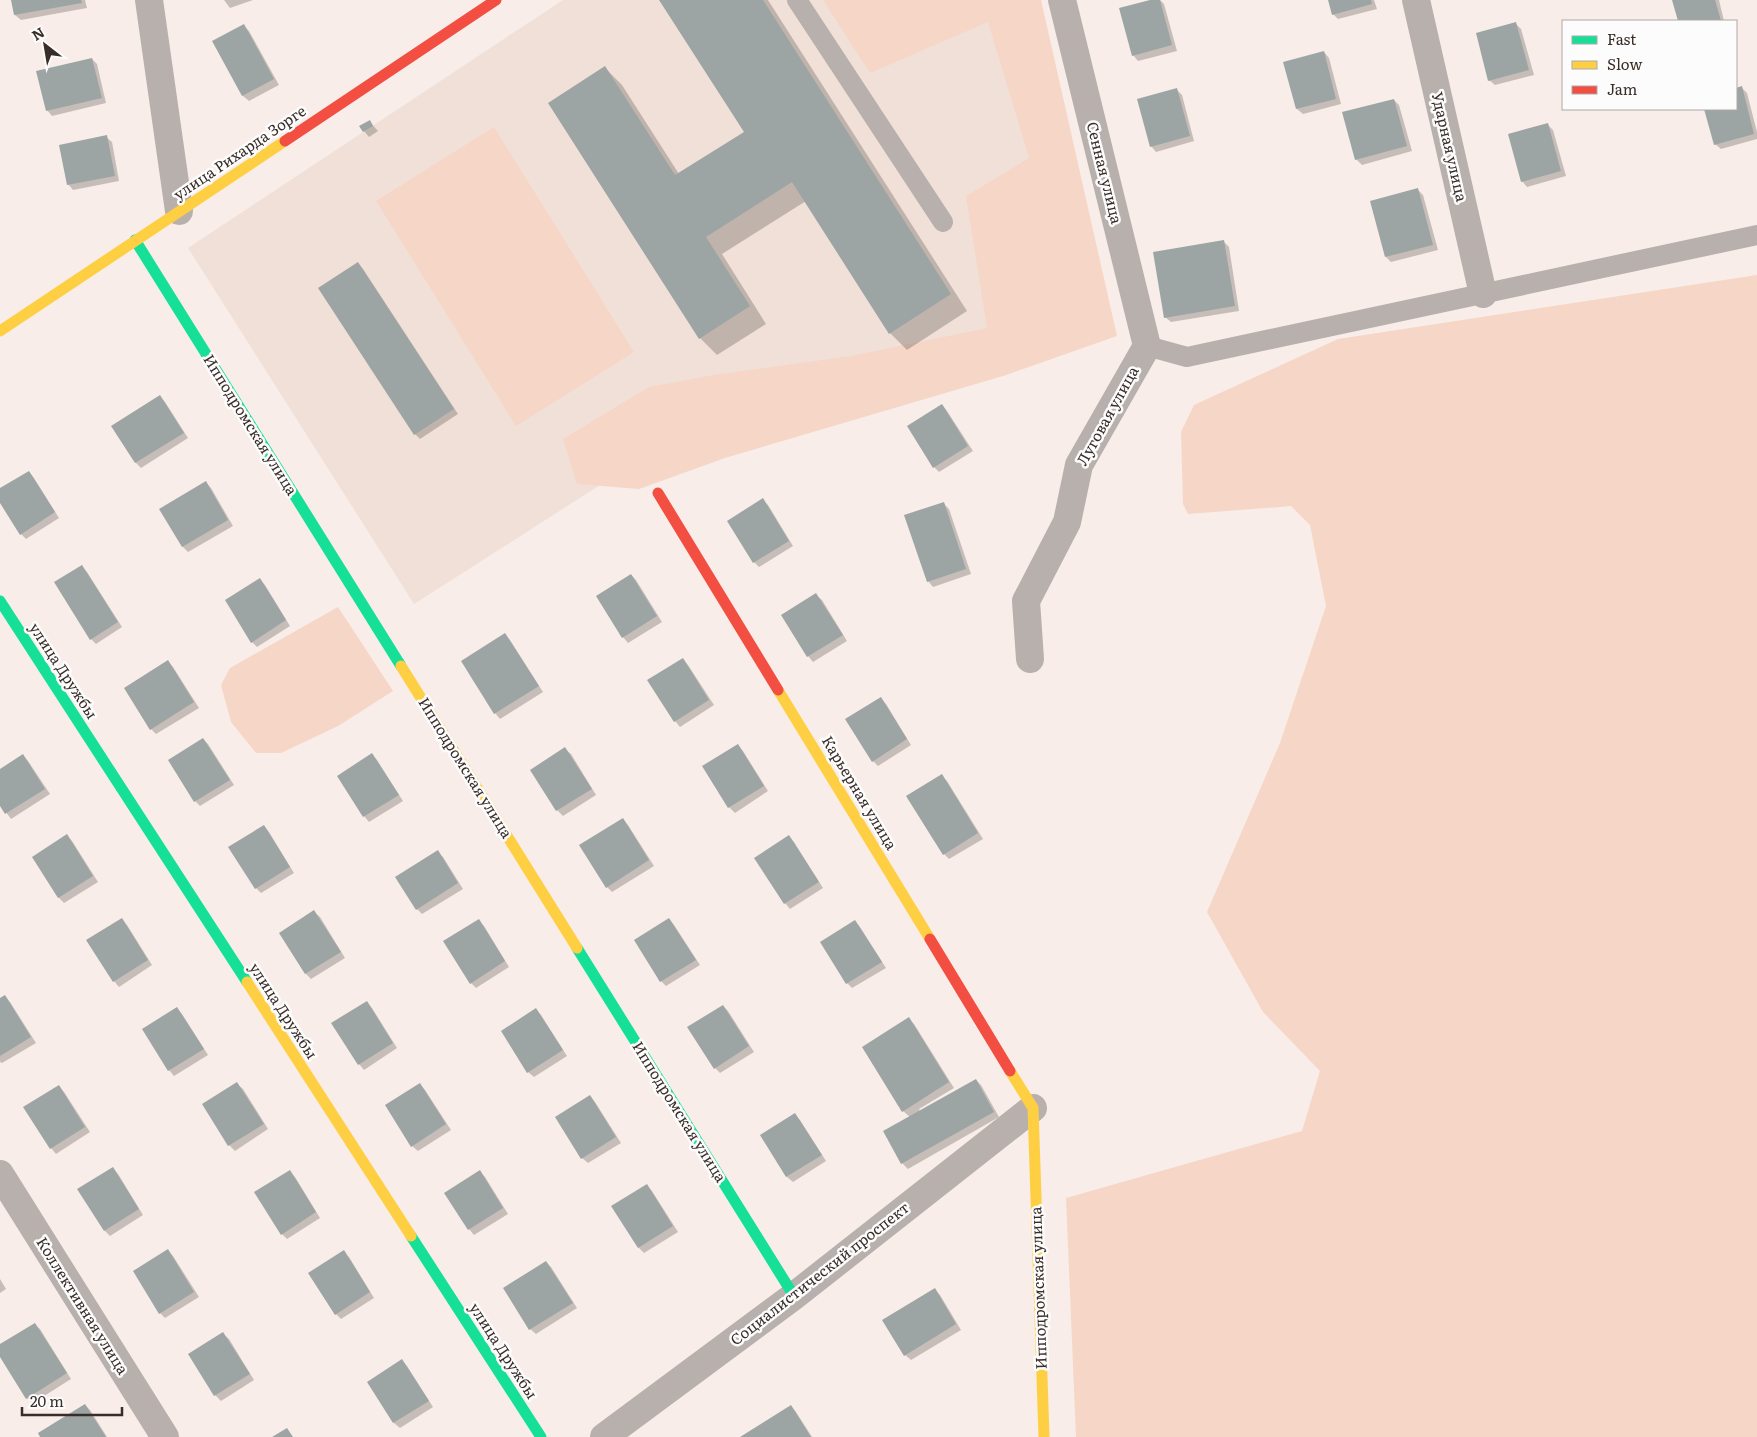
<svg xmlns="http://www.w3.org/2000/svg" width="1757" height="1437" font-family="Literata,serif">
<rect width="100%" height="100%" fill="#f8ede8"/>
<path fill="#f1e0d8" d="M563,0H1023L1092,343L633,464L414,604L188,248Z"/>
<g fill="#f6d6c6">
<path d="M823,0H1041L1117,336L1003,376L725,458L639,489L577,484L563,439L649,387L714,375L851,356L987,328L966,196L1029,158L988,22L870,73Z"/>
<path d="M494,127L634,352L516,426L376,201Z"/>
<path d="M1757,275V1437H1076L1066,1198L1302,1131L1320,1071L1263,1012L1207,912L1280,743L1326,606L1310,525L1291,506L1188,514L1183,504L1181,432L1194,405L1338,339Z"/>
<path d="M338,607L393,691L338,726L281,753H256L231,722L221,685L230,668Z"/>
</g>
<g fill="#0003">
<path d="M13,0H85L87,8L21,20L15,15Z"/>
<path d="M224,0H253L230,8Z"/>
<path d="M661,0H768L967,311L907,350L890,333L806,201L722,254L766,324L717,355L700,338L605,68L622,85L679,174L745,132Z"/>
<path d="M1155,0H1160L1164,4L1177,51L1138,61L1133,55Z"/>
<path d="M1329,0H1374L1377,9L1338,19L1333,14Z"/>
<path d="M1673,0H1719L1724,21H1679Z"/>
<path d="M1516,24L1521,29L1534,75L1495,85L1489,80Z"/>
<path d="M244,26L249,31L279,85L249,101L243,96L214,42Z"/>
<path d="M1324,52L1329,58L1341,104L1303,114L1297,109L1285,63Z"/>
<path d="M92,59L97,64L106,103L52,116L47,110Z"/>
<path d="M1741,87L1747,93L1757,132V139L1721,149L1715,144L1706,109H1736V89Z"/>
<path d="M1177,90L1182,95L1194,141L1156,152L1151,146Z"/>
<path d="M1394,100L1399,105L1412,151L1362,165L1356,159Z"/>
<path d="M370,122L378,131L369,137L364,131Z"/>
<path d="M1548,125L1553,130L1566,176L1527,187L1522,181Z"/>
<path d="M106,137L112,142L119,181L73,190L68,184Z"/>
<path d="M1418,190L1423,195L1438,250L1391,262L1386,257Z"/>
<path d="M1223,241L1229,247L1239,311L1171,322L1165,317Z"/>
<path d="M358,264L363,269L458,414L420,439L415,434Z"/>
<path d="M160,397L165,402L188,438L141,468L136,463L113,426Z"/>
<path d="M942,405L947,411L973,451L939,472L934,467Z"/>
<path d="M29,472L34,478L59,518L26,539L21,534L0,501V490Z"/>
<path d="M206,483L211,488L233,526L188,552L183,547L161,509Z"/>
<path d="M762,500L768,505L793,546L759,567L754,562Z"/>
<path d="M944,504L949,509L971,574L933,587L928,581Z"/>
<path d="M82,567L87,572L122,627L96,644L91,639Z"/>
<path d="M631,575L636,580L662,622L628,643L623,637L597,596Z"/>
<path d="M260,580L265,585L290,626L257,647L252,642Z"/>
<path d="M816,595L822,600L847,641L813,662L808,656L783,615Z"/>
<path d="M505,634L510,640L543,692L500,719L495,713Z"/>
<path d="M683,660L688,665L714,705L680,727L675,721L649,681Z"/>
<path d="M168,662L173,667L199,708L156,734L151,729Z"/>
<path d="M881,699L886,704L911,745L878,766L873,761Z"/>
<path d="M203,739L208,744L234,785L200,806L195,801Z"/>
<path d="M738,745L743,751L768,791L735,813L729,807L704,766Z"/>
<path d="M565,749L571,754L596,795L563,816L557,810L532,770Z"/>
<path d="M372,755L377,760L403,801L369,822L364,816L339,776Z"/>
<path d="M23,756L28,761L50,794L11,819L0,804V770Z"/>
<path d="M941,776L947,781L983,839L949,859L944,854Z"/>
<path d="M623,820L628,825L654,866L612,892L607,887Z"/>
<path d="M264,826L269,832L294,873L261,893L256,888Z"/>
<path d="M67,836L72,841L98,882L64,903L59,898L34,857Z"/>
<path d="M789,837L794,842L823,888L790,909L785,903Z"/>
<path d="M437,852L443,857L463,889L422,914L417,909Z"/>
<path d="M314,912L320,917L345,958L311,979L306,974L281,933Z"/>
<path d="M669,919L674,925L700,965L666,986L661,981Z"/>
<path d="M122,920L127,925L152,965L119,987L114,981Z"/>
<path d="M479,921L484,926L509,967L476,988L471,983Z"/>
<path d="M855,921L860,927L886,968L852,988L847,983Z"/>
<path d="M4,996L10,1002L36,1043L2,1063L0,1062V999Z"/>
<path d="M367,1003L372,1008L397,1048L364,1070L359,1064Z"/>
<path d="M723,1006L728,1011L754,1052L720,1073L715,1068Z"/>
<path d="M177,1009L182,1014L208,1055L174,1076L169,1070Z"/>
<path d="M536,1010L541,1015L567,1056L534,1077L528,1072Z"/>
<path d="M909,1019L914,1024L954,1088L919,1109L920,1111L976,1080L981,1085L999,1117L908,1169L902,1163L884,1132L910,1117L903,1111Z"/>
<path d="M237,1084L243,1089L268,1129L235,1151L229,1145L204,1105Z"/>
<path d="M420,1085L425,1090L451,1130L418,1151L412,1146Z"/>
<path d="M59,1087L64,1092L90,1132L56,1154L51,1148L25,1108Z"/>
<path d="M590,1096L595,1102L621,1143L588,1163L582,1158Z"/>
<path d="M795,1115L800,1120L826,1161L793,1182L787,1177L761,1136Z"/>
<path d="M113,1169L118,1174L143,1215L110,1236L105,1231L79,1190Z"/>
<path d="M290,1172L295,1177L320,1218L287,1239L282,1234Z"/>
<path d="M480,1172L485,1177L508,1214L474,1235L469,1229Z"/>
<path d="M647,1186L652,1191L678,1232L644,1253L639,1248L613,1207Z"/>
<path d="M168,1251L173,1256L199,1297L165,1318L160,1313Z"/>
<path d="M343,1252L349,1257L374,1298L341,1319L336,1314Z"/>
<path d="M546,1262L551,1267L577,1308L536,1334L530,1329Z"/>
<path d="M0,1279L6,1289L0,1293Z"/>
<path d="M935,1290L940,1295L961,1330L911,1360L905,1355Z"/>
<path d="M34,1324L40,1329L71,1379L33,1403L27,1398L0,1354V1345Z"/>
<path d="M223,1334L229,1339L254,1380L221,1401L215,1395L190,1355Z"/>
<path d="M402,1361L407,1366L433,1407L400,1428L394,1423L369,1382Z"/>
<path d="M85,1405L90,1410L107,1437H42Z"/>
<path d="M791,1406L796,1412L812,1437H742Z"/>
</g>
<g fill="#9ca5a4">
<path d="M11,0H81L82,3L14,15Z"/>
<path d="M659,0H763L951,294L889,334L792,182L706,237L750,306L699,339L548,103L605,66L675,175L744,132Z"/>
<path d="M1150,0H1160L1172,45L1132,56L1119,8Z"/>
<path d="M1328,0H1371L1372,4L1332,15Z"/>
<path d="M1672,0H1715L1721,21H1678Z"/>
<path d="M1516,22L1529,70L1488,81L1476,33Z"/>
<path d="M244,24L274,79L242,96L212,41Z"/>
<path d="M1324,51L1336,99L1296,109L1283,62Z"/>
<path d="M92,58L102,98L46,111L36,71Z"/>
<path d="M1742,86L1754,134L1714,145L1704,109H1736V88Z"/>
<path d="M1177,88L1190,136L1150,147L1137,99Z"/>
<path d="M1394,99L1407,146L1355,160L1342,112Z"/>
<path d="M370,120L373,126L363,132L359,126Z"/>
<path d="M1548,123L1561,171L1521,182L1508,134Z"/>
<path d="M107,135L115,176L67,185L59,145Z"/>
<path d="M1418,188L1433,245L1385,257L1370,201Z"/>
<path d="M1224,240L1235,306L1164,318L1153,252Z"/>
<path d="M358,262L454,409L414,435L318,288Z"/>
<path d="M160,395L184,433L135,463L111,426Z"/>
<path d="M942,404L968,446L933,468L907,426Z"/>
<path d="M29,471L55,512L20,535L0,503V488Z"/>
<path d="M206,481L228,520L182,547L159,509Z"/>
<path d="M763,498L789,541L753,563L727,521Z"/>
<path d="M944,502L966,569L927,582L904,515Z"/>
<path d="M82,565L118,622L90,640L54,582Z"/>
<path d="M631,574L657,616L622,638L596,596Z"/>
<path d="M260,578L286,620L251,643L225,600Z"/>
<path d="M816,593L843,635L807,657L781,615Z"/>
<path d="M505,633L539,686L494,714L461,661Z"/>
<path d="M683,658L709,700L674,722L647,680Z"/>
<path d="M168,660L194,702L150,730L124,688Z"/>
<path d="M881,697L907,739L872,762L845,719Z"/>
<path d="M203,738L230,780L194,802L168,760Z"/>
<path d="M738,744L764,786L728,808L702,766Z"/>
<path d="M565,747L592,789L556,811L530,770Z"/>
<path d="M372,753L399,795L363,817L337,776Z"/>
<path d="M23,754L45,789L5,814L0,806V769Z"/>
<path d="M942,774L978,833L943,855L906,796Z"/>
<path d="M623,818L649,860L606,888L579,845Z"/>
<path d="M264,825L290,867L255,889L228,847Z"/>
<path d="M67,834L93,876L58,898L32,857Z"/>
<path d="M789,835L819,882L784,904L754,858Z"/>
<path d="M438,850L458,883L416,910L395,877Z"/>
<path d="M314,910L341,952L305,974L279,933Z"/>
<path d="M122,918L148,960L113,982L86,940Z"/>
<path d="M669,918L696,960L660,982L634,940Z"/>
<path d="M479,919L505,961L470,984L443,941Z"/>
<path d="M855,920L882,962L846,984L820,942Z"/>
<path d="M5,995L31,1037L0,1056V998Z"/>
<path d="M367,1001L393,1043L358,1065L331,1023Z"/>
<path d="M723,1005L749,1046L714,1069L687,1027Z"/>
<path d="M177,1007L204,1049L168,1071L142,1029Z"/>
<path d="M536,1008L563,1050L527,1073L501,1031Z"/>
<path d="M909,1017L949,1082L902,1112L862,1047Z"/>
<path d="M976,1079L994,1112L901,1164L883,1131Z"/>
<path d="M237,1082L264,1124L228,1146L202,1104Z"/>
<path d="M420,1083L446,1124L411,1147L385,1105Z"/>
<path d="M59,1085L85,1127L50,1149L23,1107Z"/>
<path d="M590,1095L616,1137L581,1159L555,1117Z"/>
<path d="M795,1113L822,1155L786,1177L760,1135Z"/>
<path d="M113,1167L139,1209L104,1231L77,1189Z"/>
<path d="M290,1170L316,1212L281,1235L254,1192Z"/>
<path d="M480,1170L503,1208L468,1230L444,1193Z"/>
<path d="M647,1184L673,1226L638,1248L611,1206Z"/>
<path d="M168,1249L194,1292L159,1314L133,1271Z"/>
<path d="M344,1250L370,1292L335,1315L308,1273Z"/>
<path d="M546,1261L573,1303L529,1330L503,1288Z"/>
<path d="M935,1288L956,1324L904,1356L882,1320Z"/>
<path d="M35,1323L67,1373L26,1399L0,1357V1344Z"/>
<path d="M223,1332L250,1374L214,1396L188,1354Z"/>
<path d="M402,1359L429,1401L393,1423L367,1382Z"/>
<path d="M85,1404L106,1437H40L38,1433Z"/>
<path d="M791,1405L811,1437H740Z"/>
<path d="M287,1428L293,1437H272Z"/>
</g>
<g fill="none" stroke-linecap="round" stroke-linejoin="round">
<g stroke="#b8b0ac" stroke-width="20">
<path d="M797,0L943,222"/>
<path d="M1147,346L1187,357L1757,235"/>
</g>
<g stroke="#b8b0ac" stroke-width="28">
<path d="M149,0L179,211"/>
<path d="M1416,0L1483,294"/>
<path d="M1030,659L1026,601L1067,522L1079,465L1147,346L1062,0"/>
<path d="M0,1174L165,1437"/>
<path d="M604,1437L794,1296L1033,1108"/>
</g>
<g stroke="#16e098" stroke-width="11">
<path d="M135,240L401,666"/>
<path d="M0,601L247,982"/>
<path d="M577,948L794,1296"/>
<path d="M411,1236L541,1437"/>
</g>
<g stroke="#ffcf43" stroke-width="11">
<path d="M0,331L285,141"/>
<path d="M401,666L577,948"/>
<path d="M778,690L930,939"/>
<path d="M247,982L411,1236"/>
<path d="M1010,1071L1033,1108L1044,1437"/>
</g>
<g stroke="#f24e42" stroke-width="11">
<path d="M285,141L496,0"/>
<path d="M658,493L778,690"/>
<path d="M930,939L1010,1071"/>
</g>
</g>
<g text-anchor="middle" stroke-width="5" stroke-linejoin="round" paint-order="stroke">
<g font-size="15" fill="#392d28" stroke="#fcfcfc">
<text transform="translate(1449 147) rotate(77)" y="5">Ударная улица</text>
<text transform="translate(240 153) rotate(-34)" y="5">улица Рихарда Зорге</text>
<text transform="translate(1104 173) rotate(76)" y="5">Сенная улица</text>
<text transform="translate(1108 416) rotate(-61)" y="5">Луговая улица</text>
<text transform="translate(250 425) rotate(58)" y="5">Ипподромская улица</text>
<text transform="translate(63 671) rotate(57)" y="5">улица Дружбы</text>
<text transform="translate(465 768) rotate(58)" y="5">Ипподромская улица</text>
<text transform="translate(859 793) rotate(59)" y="5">Карьерная улица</text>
<text transform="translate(283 1011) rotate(57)" y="5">улица Дружбы</text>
<text transform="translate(679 1112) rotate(58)" y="5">Ипподромская улица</text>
<text transform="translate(820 1274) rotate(-38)" y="5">Социалистический проспект</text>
<text transform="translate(1039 1288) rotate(-92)" y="5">Ипподромская улица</text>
<text transform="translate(82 1306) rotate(58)" y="5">Коллективная улица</text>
<text transform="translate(503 1351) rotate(57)" y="5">улица Дружбы</text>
</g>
</g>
<rect x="1562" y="20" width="175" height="90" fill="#fcfcfc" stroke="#aea9a7"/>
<rect x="1572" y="36" width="25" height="8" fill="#16e098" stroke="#aea9a7"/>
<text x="1607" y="45" font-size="15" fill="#392d28">Fast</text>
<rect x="1572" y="61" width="25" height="8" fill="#ffcf43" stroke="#aea9a7"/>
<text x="1607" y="70" font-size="15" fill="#392d28">Slow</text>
<rect x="1572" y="86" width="25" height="8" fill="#f24e42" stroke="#aea9a7"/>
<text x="1607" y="95" font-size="15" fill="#392d28">Jam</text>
<g transform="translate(45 45) rotate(329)" stroke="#fcfcfc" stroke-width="4" paint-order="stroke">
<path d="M0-4L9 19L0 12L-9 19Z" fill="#392d28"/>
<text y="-8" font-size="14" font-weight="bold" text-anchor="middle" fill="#392d28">N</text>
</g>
<path d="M22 1407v8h100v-8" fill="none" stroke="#392d28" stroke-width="2.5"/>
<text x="30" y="1407" font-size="15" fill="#392d28" stroke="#fcfcfc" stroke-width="4" paint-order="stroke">20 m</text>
</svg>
